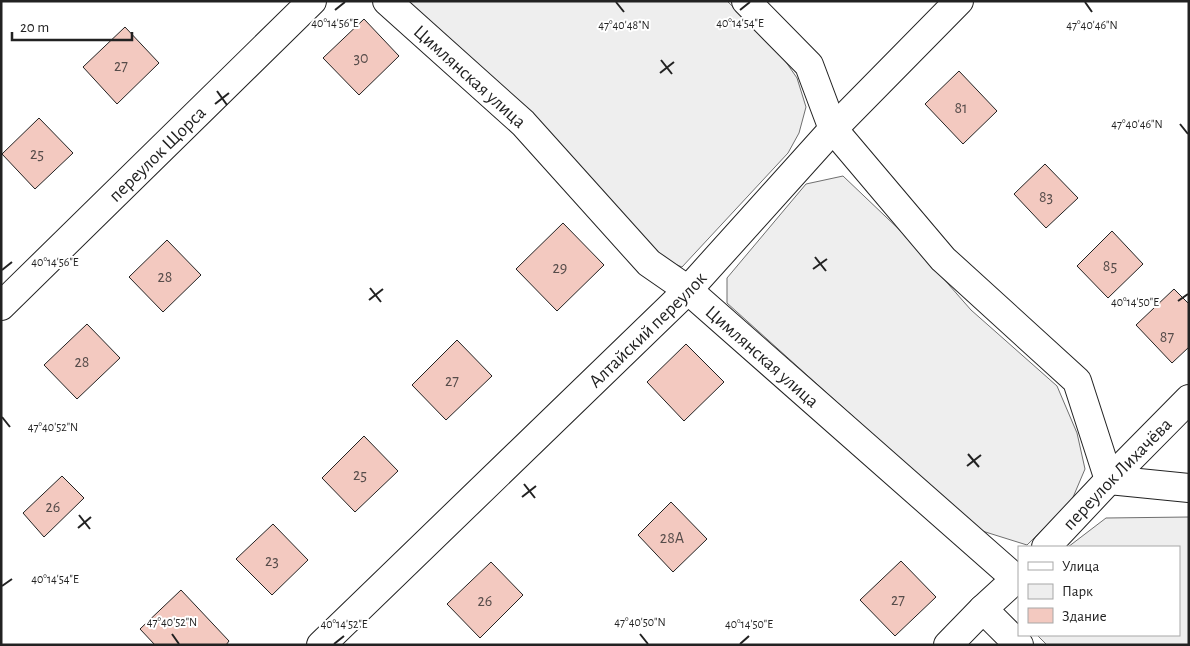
<svg xmlns="http://www.w3.org/2000/svg" width="1190" height="646" font-family="'Alegreya Sans',sans-serif">
<rect width="100%" height="100%" fill="#fff"/>
<g fill="#eee" stroke="#6f6f6f">
<path d="M400,1H727L777,49L797,78L806,107L799,133L788,153L682,267L650,254Z"/>
<path d="M843,176L906,236L971,310L1057,386L1077,433L1085,469L1071,502L1027,545L979,530L727,303V278L806,184Z"/>
<path d="M1189,517V645H1047L1037,635H1179V547H1068L1106,518Z"/>
</g>
<g fill="#f3c9c0" stroke="#222">
<path d="M364,19L399,56L359,95L323,58Z"/>
<path d="M125,27L159,63L117,104L83,67Z"/>
<path d="M959,71L997,111L963,144L925,104Z"/>
<path d="M39,118L73,153L35,189L2,154Z"/>
<path d="M1045,164L1078,198L1046,228L1014,194Z"/>
<path d="M563,223L604,265L557,311L516,269Z"/>
<path d="M1112,231L1143,264L1108,298L1077,266Z"/>
<path d="M167,240L201,275L163,312L129,277Z"/>
<path d="M1174,289L1189,304V347L1172,363L1136,325Z"/>
<path d="M87,324L120,358L77,399L44,365Z"/>
<path d="M457,340L492,376L446,420L412,385Z"/>
<path d="M686,344L724,382L684,421L647,382Z"/>
<path d="M364,436L398,471L355,512L322,478Z"/>
<path d="M62,476L84,498L44,537L23,513Z"/>
<path d="M671,502L707,539L673,572L638,535Z"/>
<path d="M273,524L308,560L272,595L236,559Z"/>
<path d="M901,561L936,597L895,636L860,600Z"/>
<path d="M491,562L523,595L480,638L447,604Z"/>
<path d="M181,590L229,641L226,645H155L140,629Z"/>
</g>
<g fill="none" stroke-linecap="round" stroke-linejoin="round">
<g stroke="#222" stroke-width="30">
<g id="street">
<path id="s1" d="M387,1L523,123L649,263L688,290L1016,579"/>
<path d="M746,1L809,65L833,129L943,259L1077,381L1109,480L1189,488"/>
<path id="s2" d="M1,306L312,1"/>
<path id="s3" d="M1046,547L1109,480L1189,399"/>
<path d="M983,609L1019,645"/>
<path id="s4" d="M321,645L688,290L833,129L959,1"/>
<path d="M948,645L983,609L1019,576"/>
</g>
</g>
<use href="#street" stroke="#fff" stroke-width="28"/>
</g>
<path fill="none" stroke="#222" stroke-width="2" d="M616,2L624,12M1085,2L1092,12M335,10L345,2M740,10L750,2M661,60L672,74M660,73L674,62M217,91L227,105M215,104L229,93M1180,124L1188,134M815,257L826,271M813,269L827,259M2,270L12,262M370,288L381,302M369,300L383,289M1178,301L1188,294M2,417L10,427M968,454L979,467M967,466L981,455M524,484L535,498M522,497L536,486M79,515L90,529M78,528L91,517M2,586L12,579M172,634L179,644M640,634L648,644M334,644L344,636M740,644L749,636"/>
<g text-anchor="middle" stroke-width="4" stroke-linejoin="round" paint-order="stroke">
<g font-size="16" fill="#564c4a">
<text x="361" y="63">30</text>
<text x="121" y="71">27</text>
<text x="961" y="113">81</text>
<text x="37" y="159">25</text>
<text x="1046" y="202">83</text>
<text x="1110" y="271">85</text>
<text x="560" y="273">29</text>
<text x="165" y="282">28</text>
<text x="1167" y="342">87</text>
<text x="82" y="367">28</text>
<text x="452" y="386">27</text>
<text x="360" y="480">25</text>
<text x="53" y="512">26</text>
<text x="672" y="543">28А</text>
<text x="272" y="566">23</text>
<text x="898" y="605">27</text>
<text x="485" y="606">26</text>
</g>
<g font-size="19" fill="#222" stroke="#fff">
<text dy="7" stroke="none"><textPath href="#s1" startOffset="112">Цимлянская улица</textPath></text>
<text dy="7" stroke="none"><textPath href="#s2" startOffset="218">переулок Щорса</textPath></text>
<text dy="7" stroke="none"><textPath href="#s4" startOffset="454">Алтайский переулок</textPath></text>
<text dy="7" stroke="none"><textPath href="#s1" startOffset="518">Цимлянская улица</textPath></text>
<text dy="7" stroke="none"><textPath href="#s3" startOffset="102">переулок Лихачёва</textPath></text>
</g>
</g>
<g font-size="12" text-anchor="middle" fill="#222" stroke="#fff" stroke-width="4" stroke-linejoin="round" paint-order="stroke">
<text x="740" y="27">40°14'54"E</text>
<text x="335" y="27">40°14'56"E</text>
<text x="624" y="29">47°40'48"N</text>
<text x="1092" y="29">47°40'46"N</text>
<text x="1137" y="128">47°40'46"N</text>
<text x="55" y="266">40°14'56"E</text>
<text x="1135" y="306">40°14'50"E</text>
<text x="53" y="431">47°40'52"N</text>
<text x="55" y="583">40°14'54"E</text>
<text x="172" y="626">47°40'52"N</text>
<text x="640" y="626">47°40'50"N</text>
<text x="344" y="628">40°14'52"E</text>
<text x="749" y="628">40°14'50"E</text>
</g>
<rect width="1190" height="646" fill="none" stroke="#222222" stroke-width="5"/>
<rect x="1018" y="546" width="162" height="90" fill="#ffffff" stroke="#a7a7a7"/>
<rect x="1028" y="562" width="25" height="8" fill="#ffffff" stroke="#a7a7a7"/>
<text x="1062" y="571" font-size="15" fill="#222222">Улица</text>
<rect x="1028" y="584" width="25" height="15" fill="#eeeeee" stroke="#a7a7a7"/>
<text x="1062" y="596" font-size="15" fill="#222222">Парк</text>
<rect x="1028" y="608" width="25" height="15" fill="#f3c9c0" stroke="#a7a7a7"/>
<text x="1062" y="621" font-size="15" fill="#222222">Здание</text>
<path d="M12 32v8h120v-8" fill="none" stroke="#222222" stroke-width="2.5"/>
<text x="20" y="32" font-size="15" fill="#222222" stroke="#ffffff" stroke-width="4" paint-order="stroke">20 m</text>
</svg>
